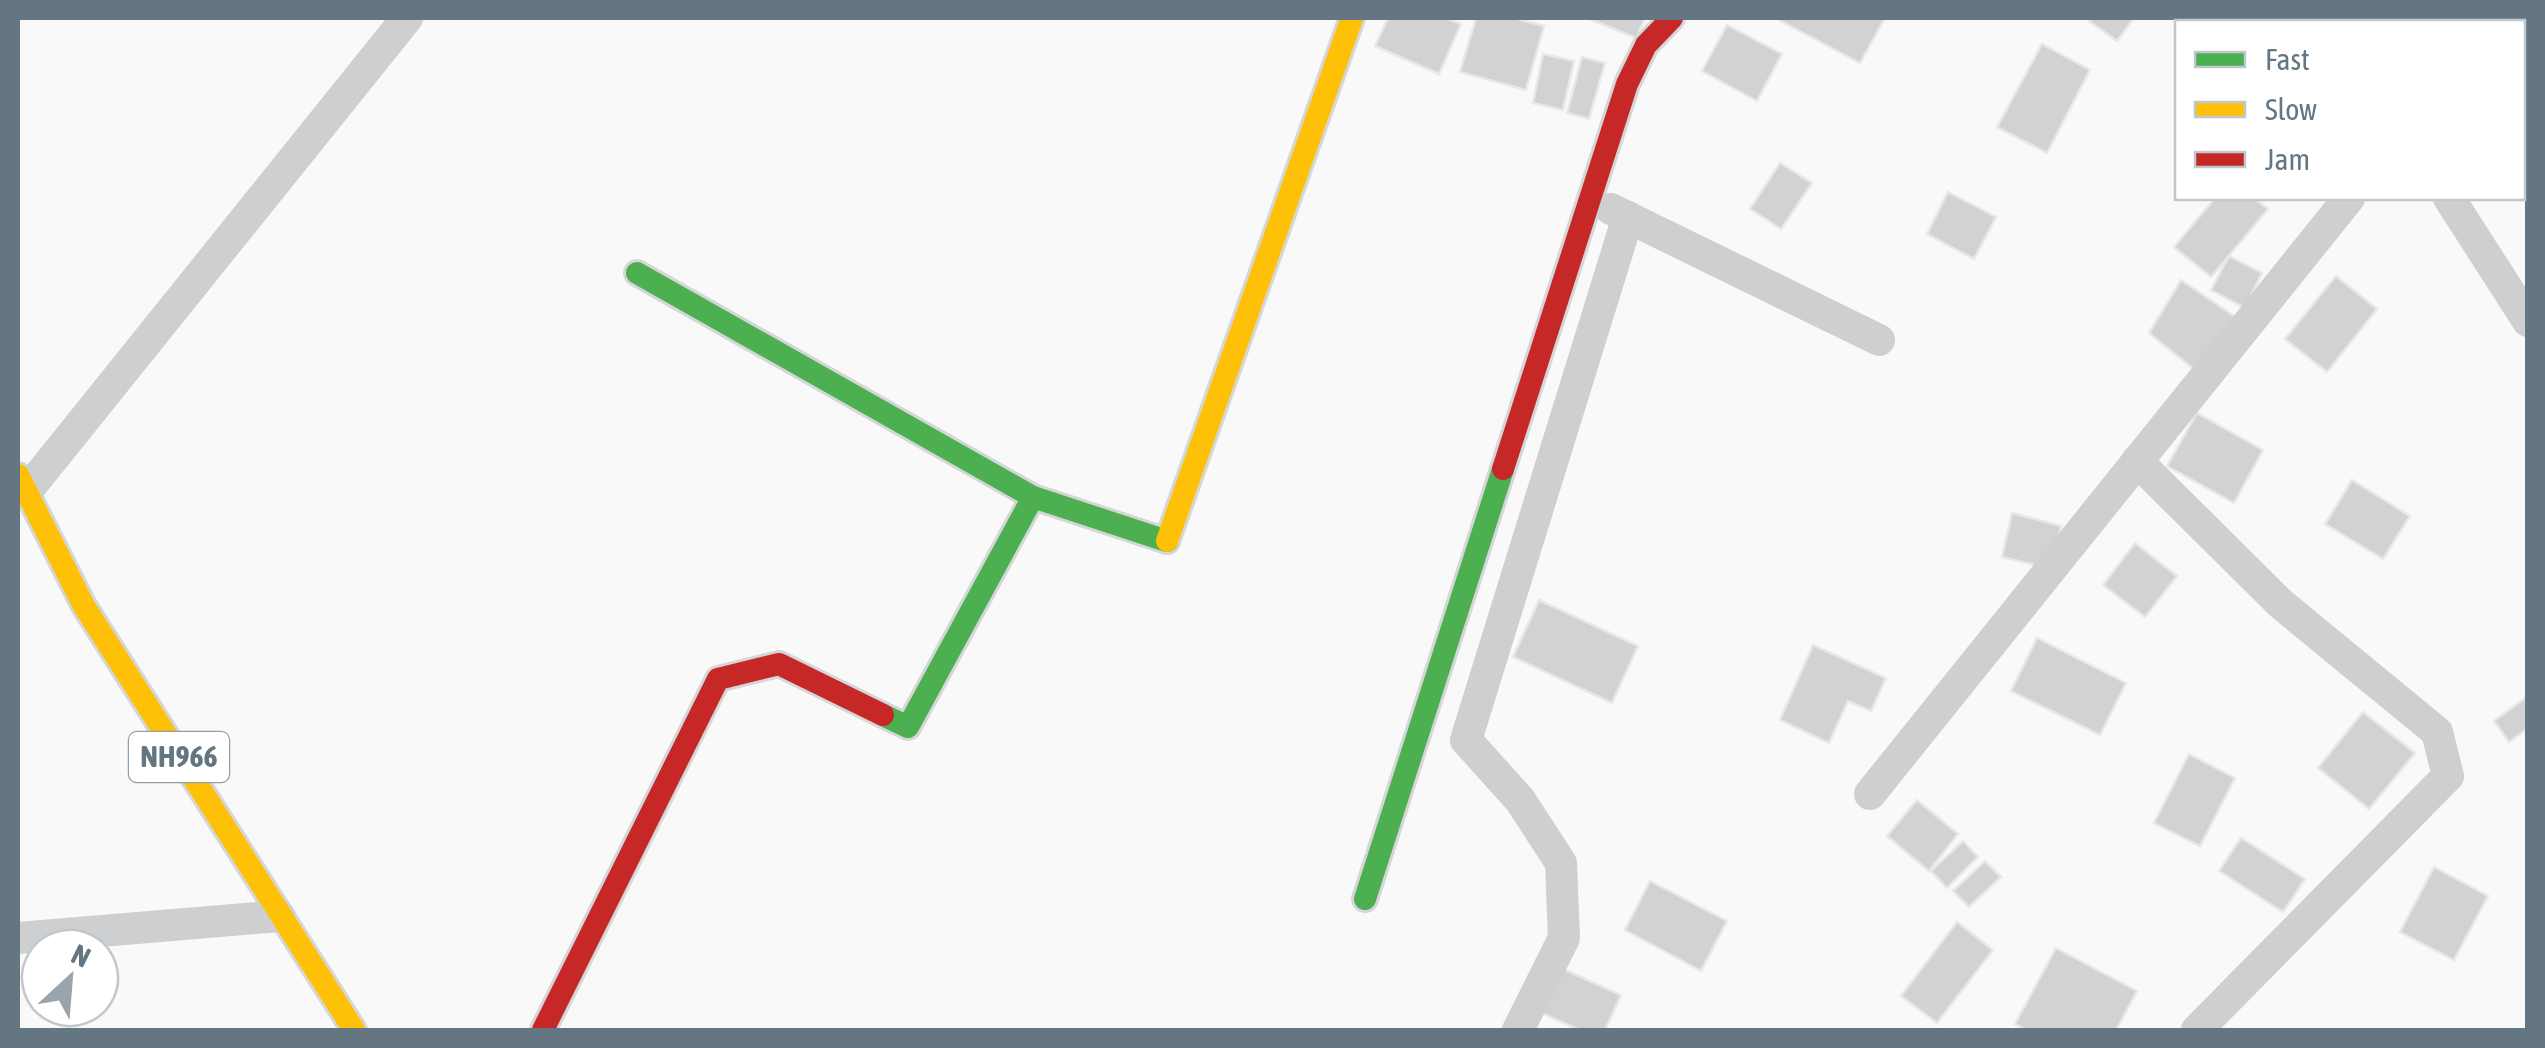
<svg xmlns="http://www.w3.org/2000/svg" width="2545" height="1048" font-family="'Asap Condensed',sans-serif">
<rect width="100%" height="100%" fill="#f9f9f9"/>
<g fill="#d0d2d3" stroke="#e8e8e8" stroke-width="2.5">
<path d="M1388,18H1446L1461,24L1439,74L1375,46Z"/>
<path d="M1476,18H1514L1544,26L1526,90L1460,72Z"/>
<path d="M1587,18H1645L1636,38Z"/>
<path d="M1775,18H1885L1860,63Z"/>
<path d="M2092,18H2134L2117,41L2089,21Z"/>
<path d="M2394,18H2489L2485,22H2390Z"/>
<path d="M1727,25L1782,54L1757,101L1702,71Z"/>
<path d="M2042,44L2090,70L2047,153L1997,127Z"/>
<path d="M1543,54L1574,61L1563,110L1533,103Z"/>
<path d="M1582,57L1605,63L1589,119L1567,113Z"/>
<path d="M1780,163L1812,183L1781,229L1750,209Z"/>
<path d="M1948,192L1996,217L1974,259L1927,234Z"/>
<path d="M2215,198H2254L2268,209L2211,277L2174,247Z"/>
<path d="M2229,256L2262,273L2245,308L2211,290Z"/>
<path d="M2336,276L2377,309L2327,372L2285,339Z"/>
<path d="M2181,280L2240,320L2201,375L2149,333Z"/>
<path d="M2197,413L2263,450L2234,503L2167,466Z"/>
<path d="M2352,480L2410,516L2383,559L2325,524Z"/>
<path d="M2012,513L2061,526L2051,569L2002,557Z"/>
<path d="M2135,543L2177,576L2145,617L2103,585Z"/>
<path d="M1539,600L1638,646L1612,703L1513,657Z"/>
<path d="M2037,638L2126,683L2100,735L2011,691Z"/>
<path d="M1813,645L1886,678L1871,711L1848,701L1829,743L1780,720Z"/>
<path d="M2528,696V728L2509,742L2494,721Z"/>
<path d="M2363,712L2415,753L2369,809L2318,768Z"/>
<path d="M2189,754L2235,778L2200,846L2154,823Z"/>
<path d="M1917,800L1958,834L1929,871L1887,836Z"/>
<path d="M2241,838L2305,879L2283,912L2219,871Z"/>
<path d="M1963,841L1978,857L1947,888L1931,871Z"/>
<path d="M1985,861L2001,877L1969,907L1953,891Z"/>
<path d="M2434,867L2488,896L2454,960L2400,932Z"/>
<path d="M1650,881L1727,921L1701,971L1625,930Z"/>
<path d="M1957,922L1993,950L1937,1023L1901,996Z"/>
<path d="M2056,948L2137,991L2116,1030H2026L2015,1024Z"/>
<path d="M1559,967L1621,995L1605,1030H1580L1539,1012Z"/>
</g>
<g fill="none" stroke-linecap="round" stroke-linejoin="round">
<g stroke="#d5d6d7" stroke-width="28">
<g id="fast">
<path d="M637,273L1033,497L1167,541"/>
<path d="M883,715L908,727L1033,497"/>
<path d="M1365,899L1503,469"/>
</g>
</g>
<g stroke="#d5d6d7" stroke-width="28">
<g id="slow">
<path d="M18,475L84,606L354,1030"/>
<path d="M1167,541L1352,18"/>
</g>
</g>
<g stroke="#d5d6d7" stroke-width="28">
<g id="jam">
<path d="M1503,469L1627,84L1646,45L1672,18"/>
<path d="M543,1030L718,679L779,664L883,715"/>
</g>
</g>
<g stroke="#cecfd0" stroke-width="32">
<path d="M2331,18L2337,22"/>
<path d="M2449,198L2528,321"/>
<path d="M1611,209L1879,340"/>
<path d="M2137,461L2280,603L2437,732L2448,776L2197,1030"/>
<path d="M26,492L407,18"/>
<path d="M1870,794L2349,198"/>
<path d="M18,938L279,916"/>
<path d="M1518,1030L1564,938L1561,863L1520,800L1466,740L1628,217"/>
</g>
<use href="#fast" stroke="#4caf50" stroke-width="22"/>
<use href="#slow" stroke="#ffc107" stroke-width="22"/>
<use href="#jam" stroke="#c62828" stroke-width="22"/>
</g>
<g text-anchor="middle" stroke-width="10" stroke-linejoin="round" paint-order="stroke">
<rect fill="#fff" stroke="#939fa8" stroke-width="2.5" x="129" y="732" width="100" height="50" rx="8"/>
<g font-size="30" font-weight="bold" fill="#657683">
<text x="179" y="767">NH966</text>
</g>
</g>
<rect width="2545" height="1048" fill="none" stroke="#657683" stroke-width="40"/>
<rect x="2175" y="20" width="350" height="180" fill="#ffffff" stroke="#c1c8cd" stroke-width="2.5"/>
<rect x="2195" y="52" width="50" height="15" fill="#4caf50" stroke="#c1c8cd" stroke-width="2.5"/>
<text x="2265" y="70" font-size="30" fill="#657683">Fast</text>
<rect x="2195" y="102" width="50" height="15" fill="#ffc107" stroke="#c1c8cd" stroke-width="2.5"/>
<text x="2265" y="120" font-size="30" fill="#657683">Slow</text>
<rect x="2195" y="152" width="50" height="15" fill="#c62828" stroke="#c1c8cd" stroke-width="2.5"/>
<text x="2265" y="170" font-size="30" fill="#657683">Jam</text>
<g transform="translate(70 978) rotate(26)"><circle r="48" fill="#ffffff" stroke="#c1c8cd" stroke-width="2.5"/>
<path d="M0-8L18 38L0 25L-18 38Z" fill="#99a4ac"/>
<text y="-15" font-size="28" font-weight="bold" text-anchor="middle" fill="#657683">N</text>
</g>
</svg>
